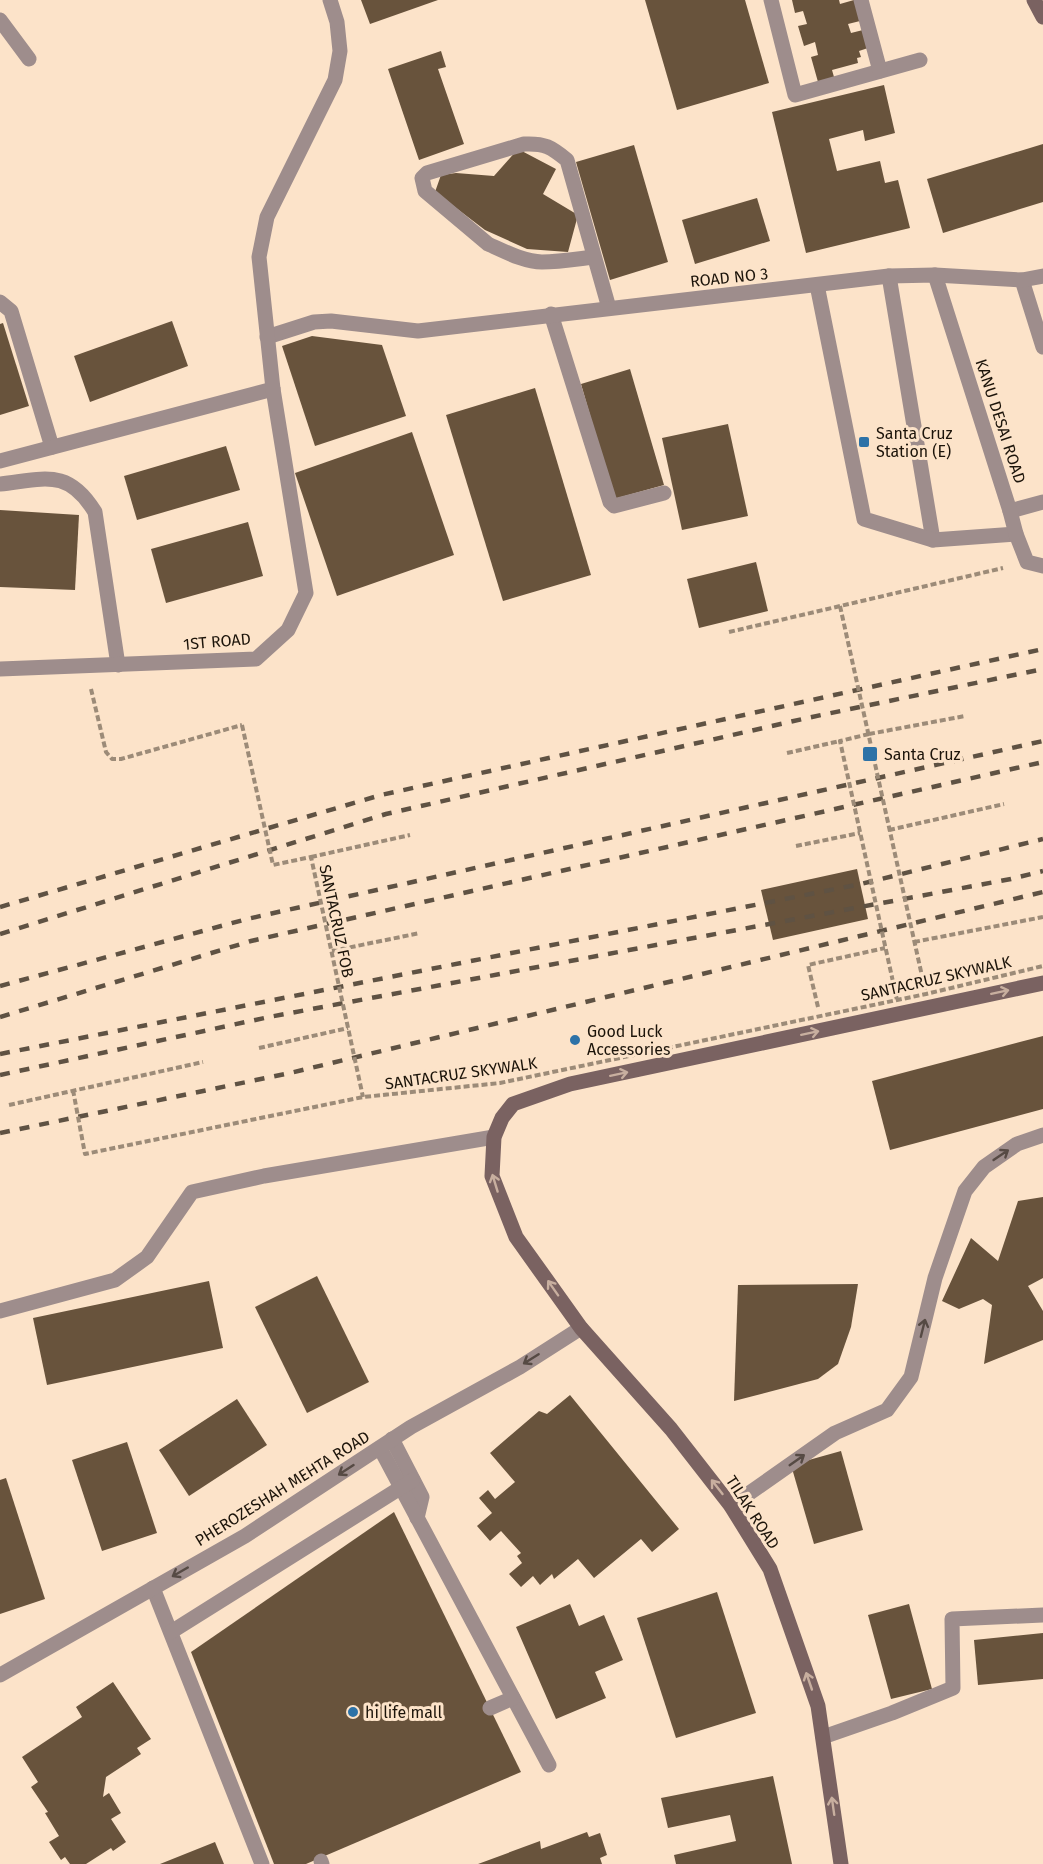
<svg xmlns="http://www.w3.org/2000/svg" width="1043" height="1864" font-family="'Fira Sans',sans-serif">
<rect width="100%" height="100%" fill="#fce3c9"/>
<g fill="#68533c">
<path d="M361,0H438L370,24Z"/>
<path d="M645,0H745L769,83L677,110Z"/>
<path d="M792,0H839L840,4L854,0L860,21L848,24L851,33L863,30L868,48L859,51L861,57L857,58L858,63L832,70L834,77L818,82L811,57L818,55L815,42L804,46L798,26L807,24L803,11L795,13Z"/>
<path d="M441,51L446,67L438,69L464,144L419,160L388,69Z"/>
<path d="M884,85L895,133L865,141L863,130L829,139L837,171L880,161L885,183L898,180L910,228L806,253L772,112Z"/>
<path d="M1043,144V202L943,233L927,179Z"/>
<path d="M634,145L668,262L610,280L576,162Z"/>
<path d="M518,149L556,169L543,194L578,215L568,252L527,249L485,230L435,192L441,175L456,173L494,176Z"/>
<path d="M757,198L770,241L695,264L682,220Z"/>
<path d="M172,321L188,366L90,402L74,356Z"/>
<path d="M3,323L29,406L0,415V324Z"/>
<path d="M312,336L382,345L406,416L315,446L282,346Z"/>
<path d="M630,369L664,485L614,499L581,384Z"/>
<path d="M535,388L591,575L503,601L446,415Z"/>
<path d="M728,424L748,516L682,530L662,438Z"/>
<path d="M412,432L454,555L337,596L295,473Z"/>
<path d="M226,446L240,490L137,520L124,476Z"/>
<path d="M0,510L79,515L75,590L0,587Z"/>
<path d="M248,522L263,576L166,603L151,549Z"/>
<path d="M756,562L768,611L699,628L687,579Z"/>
<path d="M857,869L868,919L773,940L761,890Z"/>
<path d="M1043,1036V1109L890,1150L872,1081Z"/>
<path d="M1043,1197V1278L1028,1286L1043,1311V1340L984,1364L992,1305L983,1299L959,1309L942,1301L971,1238L998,1261L1018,1201Z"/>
<path d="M317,1276L369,1382L307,1413L255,1307Z"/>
<path d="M209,1281L223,1348L47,1385L33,1318Z"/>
<path d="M858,1284L851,1327L838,1364L818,1379L734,1401L738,1285Z"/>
<path d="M570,1395L679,1529L652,1552L641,1539L594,1578L578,1559L554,1579L552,1574L540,1585L533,1576L521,1587L509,1574L522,1563L517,1556L521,1553L501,1531L490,1541L477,1526L492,1513L479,1498L488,1490L495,1499L515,1482L490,1453L539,1411L547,1414Z"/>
<path d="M237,1399L267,1445L189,1496L159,1450Z"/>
<path d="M127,1442L157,1533L102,1551L72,1460Z"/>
<path d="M841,1451L863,1530L814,1544L791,1465Z"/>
<path d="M6,1478L45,1599L0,1614V1480Z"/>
<path d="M394,1512L521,1772L306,1864H274L191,1652Z"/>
<path d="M717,1592L756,1713L676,1738L637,1618Z"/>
<path d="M570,1604L579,1626L604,1615L623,1660L595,1672L606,1698L556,1719L516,1627Z"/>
<path d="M909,1604L932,1689L891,1699L868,1615Z"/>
<path d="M1043,1633V1679L978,1685L974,1640Z"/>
<path d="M113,1682L151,1739L137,1748L141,1754L106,1777L103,1797L109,1793L121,1813L111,1819L126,1842L113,1851L111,1848L86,1864H70L65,1857L61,1860L49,1842L59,1836L45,1813L48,1812L31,1787L38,1782L22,1757L82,1717L76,1707Z"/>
<path d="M773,1776L792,1864H676L674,1855L736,1841L730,1815L668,1828L661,1798Z"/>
<path d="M587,1832L589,1837L600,1833L607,1855L600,1858L602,1864H478L540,1841L541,1849Z"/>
<path d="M215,1842L224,1864H160Z"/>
</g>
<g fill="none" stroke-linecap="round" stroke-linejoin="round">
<g stroke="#9c8b78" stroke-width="4" stroke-dasharray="6 3" stroke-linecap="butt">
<path d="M729,632L1003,568"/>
<path d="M91,689L106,752L112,759H121L242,725"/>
<path d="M869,734L965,716"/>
<path d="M787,753L840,741"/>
<path d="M889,830L1004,804"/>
<path d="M796,846L860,833"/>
<path d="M311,857L410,835"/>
<path d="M914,942L1043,917"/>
<path d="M332,951L420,933"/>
<path d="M818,1007L808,965L885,948"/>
<path d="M259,1048L348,1028"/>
<path d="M9,1105L203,1062"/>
</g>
<g stroke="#9e8d8c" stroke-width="15">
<path d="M771,0L795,95L920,60"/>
<path d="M861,0L880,71"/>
<path d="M0,20L29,59"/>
<path d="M889,276L933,540L1016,534"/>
<path d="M1022,280L1043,347"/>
<path d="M817,285L864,519L933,540"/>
<path d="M1010,511L1043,502"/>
<path d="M392,1439L422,1497L417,1518"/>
<path d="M380,1448L549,1765"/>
<path d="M153,1588L262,1864"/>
<path d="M171,1632L413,1480"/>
<path d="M490,1708L513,1698"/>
<path d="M321,1861L322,1864"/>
</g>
<g stroke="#9e8d8c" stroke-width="15">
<path d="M594,257C577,259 559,262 542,262C524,262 504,251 488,244L425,191L422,178L427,173L524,144C545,143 551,147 567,160L609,308"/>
<path d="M935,275L1010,511L1016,534L1027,562L1043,566"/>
<path d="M0,302L11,311L52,447"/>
<path d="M551,314L610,502L614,506L664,493"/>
<path d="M267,337L314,322L331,321L418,331L889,276L935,275L1022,280L1043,276"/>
<path d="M0,461L273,389"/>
<path d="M0,484C45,479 68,468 95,512L118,665"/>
<path d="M0,669L256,659L288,630L306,593L273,389L259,257L267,217L335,80L340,51L337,22L330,0"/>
<path d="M0,1311L115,1280L147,1257L192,1192L264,1176L494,1137"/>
<path d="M731,1506L835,1433L887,1410L911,1377L935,1278L965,1191L984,1167L1017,1144L1043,1135"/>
<path d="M0,1675L245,1536L411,1427L520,1367L581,1328"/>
<path d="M823,1737L892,1713L953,1688L952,1619L1043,1615"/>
</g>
<g stroke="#7a6261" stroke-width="15">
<path d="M1034,0L1043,17"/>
<path d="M841,1864L818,1706L770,1569L731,1506L671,1429L581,1328L516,1237L492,1176L494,1137L502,1118L513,1104L570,1084L1043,983"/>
</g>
<g stroke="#5f5243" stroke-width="4.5" stroke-dasharray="10 10" stroke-linecap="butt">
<path d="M0,907L381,795L1043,649"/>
<path d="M0,934L386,814L807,718L1043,669"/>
<path d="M0,986L247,919L1043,741"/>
<path d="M0,1017L251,941L1043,762"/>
<path d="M0,1054L861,884L1043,839"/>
<path d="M0,1075L269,1017L1011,879L1043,871"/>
<path d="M0,1133L290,1073L1043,892"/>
</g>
<g stroke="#9c8b78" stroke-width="4" stroke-dasharray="6 3" stroke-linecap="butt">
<path d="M840,606L926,994"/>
<path d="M242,725L273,865L311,857L363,1097"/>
<path d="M869,734L840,741L897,1000"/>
<path d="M73,1090L85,1154L363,1097L500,1083L926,994L1043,966"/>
</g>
</g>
<defs><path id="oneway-shaft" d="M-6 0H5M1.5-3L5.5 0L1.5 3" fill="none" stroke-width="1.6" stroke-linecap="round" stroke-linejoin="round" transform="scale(1.5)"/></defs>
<g stroke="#c8af9f">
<use href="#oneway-shaft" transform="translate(1000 992) rotate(-12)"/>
<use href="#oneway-shaft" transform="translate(810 1033) rotate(-12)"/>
<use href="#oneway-shaft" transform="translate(619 1074) rotate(-12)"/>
<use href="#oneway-shaft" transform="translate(495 1183) rotate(-107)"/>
<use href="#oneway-shaft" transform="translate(553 1288) rotate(-125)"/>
<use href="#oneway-shaft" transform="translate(717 1487) rotate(-128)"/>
<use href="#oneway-shaft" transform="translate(809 1681) rotate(-109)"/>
<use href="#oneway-shaft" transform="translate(833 1806) rotate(-98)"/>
</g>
<g stroke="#564a44">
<use href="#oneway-shaft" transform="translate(1001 1155) rotate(-34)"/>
<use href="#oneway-shaft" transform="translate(923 1328) rotate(-76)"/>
<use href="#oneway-shaft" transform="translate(531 1359) rotate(148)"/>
<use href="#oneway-shaft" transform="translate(797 1460) rotate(-35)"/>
<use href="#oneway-shaft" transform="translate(346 1470) rotate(147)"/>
<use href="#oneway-shaft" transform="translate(180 1572) rotate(150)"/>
</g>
<g fill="#2d72a7" stroke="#fce3c9" stroke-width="2">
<rect x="858" y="436" width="12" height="12" rx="3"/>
<rect x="862" y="746" width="16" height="16" rx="3"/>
<circle cx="575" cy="1040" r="6"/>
<circle cx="353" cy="1712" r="6"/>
</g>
<g text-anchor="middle" stroke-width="6" stroke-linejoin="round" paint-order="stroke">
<g font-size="16" fill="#1c140a" stroke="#fce3c9">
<text transform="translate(729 277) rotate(-6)" y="6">ROAD NO 3</text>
<text transform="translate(1001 421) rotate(72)" y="6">KANU DESAI ROAD</text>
<text transform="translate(217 641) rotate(-5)" y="6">1ST ROAD</text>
<text transform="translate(337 921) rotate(78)" y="6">SANTACRUZ FOB</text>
<text transform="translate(936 978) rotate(-13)" y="6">SANTACRUZ SKYWALK</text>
<text transform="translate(461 1073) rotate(-8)" y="6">SANTACRUZ SKYWALK</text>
<text transform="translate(282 1488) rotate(-32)" y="6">PHEROZESHAH MEHTA ROAD</text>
<text transform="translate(753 1512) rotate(57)" y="6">TILAK ROAD</text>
</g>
<g font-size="16" fill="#1c140a" stroke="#fce3c9" text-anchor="start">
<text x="876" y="439">Santa Cruz<tspan x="876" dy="18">Station (E)</tspan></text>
<text x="884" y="760">Santa Cruz</text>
<text x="587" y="1037">Good Luck<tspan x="587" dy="18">Accessories</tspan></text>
<text x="365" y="1718">hi life mall</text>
</g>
</g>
</svg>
